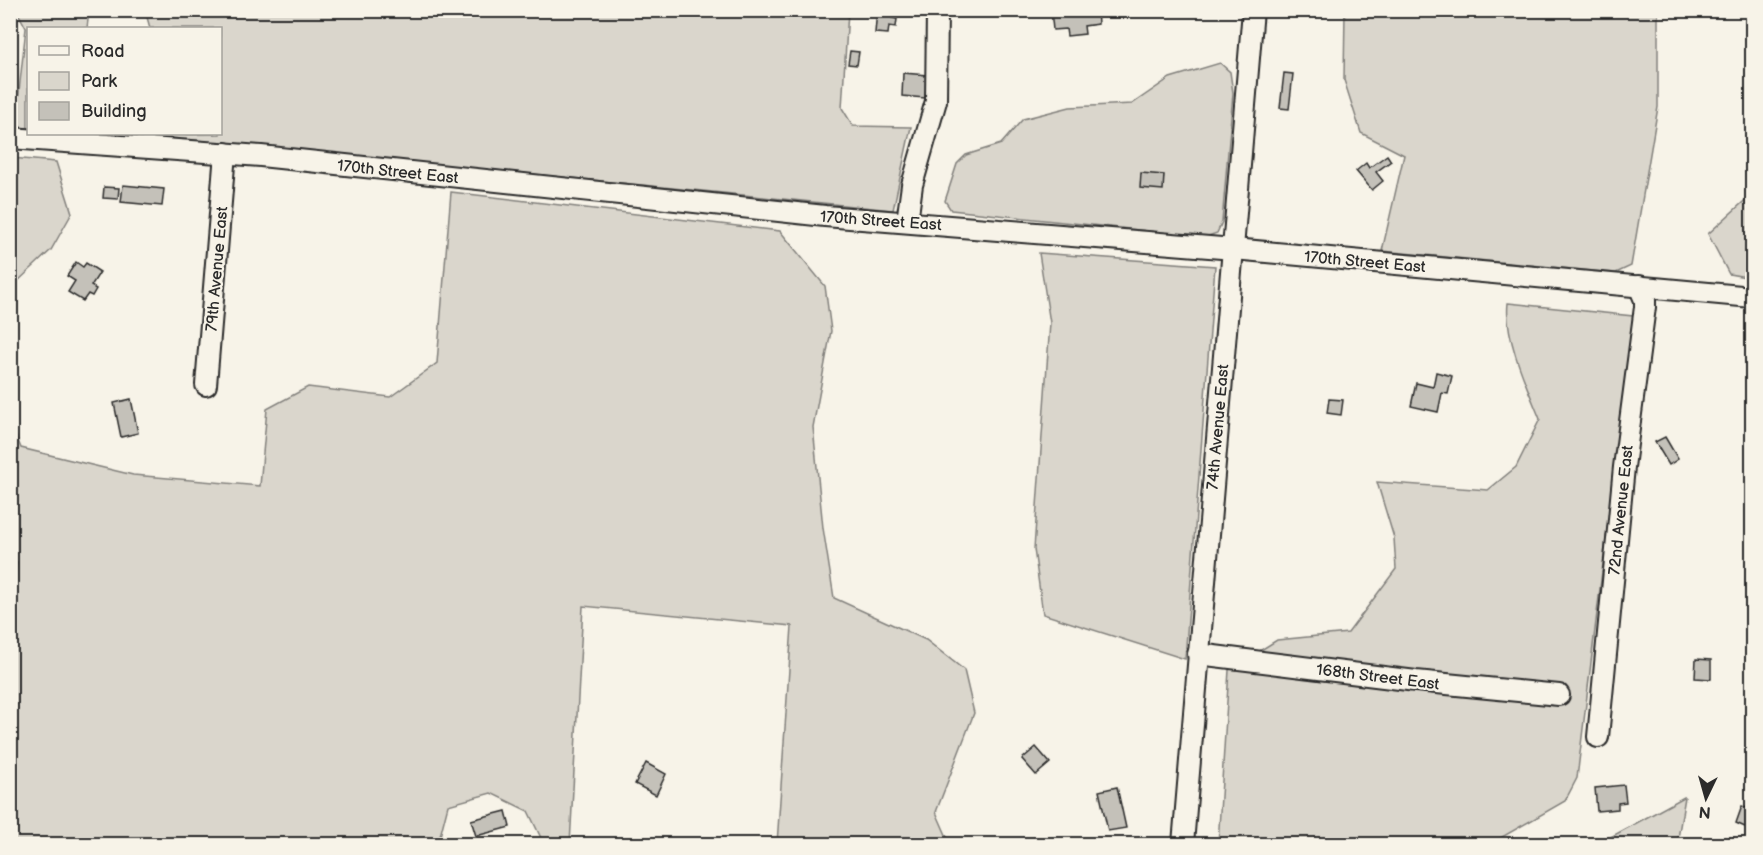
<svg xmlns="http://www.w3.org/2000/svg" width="1763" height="855" font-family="'Balsamiq Sans',sans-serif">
<rect width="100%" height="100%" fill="#f7f3e8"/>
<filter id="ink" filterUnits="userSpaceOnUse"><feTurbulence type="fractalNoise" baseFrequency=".0167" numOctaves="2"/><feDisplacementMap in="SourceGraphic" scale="12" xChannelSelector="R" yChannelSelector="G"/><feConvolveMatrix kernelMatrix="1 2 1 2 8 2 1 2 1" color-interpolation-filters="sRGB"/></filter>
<g filter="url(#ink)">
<g fill="#dad6cc" stroke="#82807c" stroke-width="1.5">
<path d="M145,10L848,11L842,108L853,126L911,127L893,210L141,135L220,134V28H150Z"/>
<path d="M17,11H89L87,28H28V128L15,127L26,28Z"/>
<path d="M1345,11H1658V107L1631,266L1616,273L1382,251L1404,155L1361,133L1344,80Z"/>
<path d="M1220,63L1230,72L1233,93L1222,222L1217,233L1205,237L951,210L945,201L957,164L966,155L1001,144L1023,119L1070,107L1132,104L1170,78Z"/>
<path d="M11,158L56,162L72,213L51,250L17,282L11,323Z"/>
<path d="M451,192L780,231L825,286L831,331L813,427L823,528L834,598L926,640L964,670L974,713L936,812L950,844H777L792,626L583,606L570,844H544L528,811L491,793L448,805L438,844H11L10,657L17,562L10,561L11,424L21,448L133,475L260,486L267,409L308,387L390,397L437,363Z"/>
<path d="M1752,194V278L1729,274L1708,234Z"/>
<path d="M1039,253L1215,266L1185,659L1043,614L1034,549L1050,323Z"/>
<path d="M1508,303L1633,316L1577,778L1565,801L1490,844H1218L1229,670L1277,640L1348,633L1396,569L1394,538L1377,482L1488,490L1516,467L1540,419C1527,387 1504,337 1508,303Z"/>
<path d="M1685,797L1677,844H1598L1684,797Z"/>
</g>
<g fill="#c4c1b9" stroke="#2b2b2b" stroke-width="1.5">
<path d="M877,10L893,11L892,18L897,19L896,27L889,26L888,34L875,33Z"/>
<path d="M1051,10H1097L1098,24L1084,26L1085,34L1067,36L1066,29L1053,30Z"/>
<path d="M850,51L859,52L857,65L848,64Z"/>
<path d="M903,73L927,75L925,98L902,96Z"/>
<path d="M1284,73L1293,74L1289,109L1280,108Z"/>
<path d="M1387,155L1391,161L1376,172L1383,181L1372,190L1356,171L1366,163L1369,168Z"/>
<path d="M1141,173L1164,175L1163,190L1140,188Z"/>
<path d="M123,185L164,189L162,206L121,202Z"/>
<path d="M104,187L119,188L118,199L103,198Z"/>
<path d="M76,262L83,267L86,263L100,272L91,286L96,289L92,296L88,294L83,301L68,292L75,281L67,276Z"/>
<path d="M1436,372L1452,376L1448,394L1442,393L1438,412L1411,406L1416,383L1433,387Z"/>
<path d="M131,399L138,433L121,437L114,403Z"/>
<path d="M1329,399L1343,400L1341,415L1327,413Z"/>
<path d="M1665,437L1678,459L1669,465L1655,442Z"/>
<path d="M1696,659L1711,660V679L1695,678Z"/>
<path d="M1036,747L1050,763L1036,775L1022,759Z"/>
<path d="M646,763L666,774L656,795L635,784Z"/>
<path d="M1624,785L1626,802L1618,803V809L1597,811L1595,788Z"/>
<path d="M1117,787L1126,828L1108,831L1099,791Z"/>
<path d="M1742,806L1752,810V830L1736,823Z"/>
<path d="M506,811L510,827L476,836L471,820Z"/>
</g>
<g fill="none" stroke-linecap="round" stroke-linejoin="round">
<g stroke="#2b2b2b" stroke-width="24">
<g id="minor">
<path d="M10,138L261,156L825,216L1234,249L1752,297"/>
<path d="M907,222L912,185L936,101L937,10"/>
<path d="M206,385L225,153"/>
<path d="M1198,654L1416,681L1559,695"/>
<path d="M1598,737L1624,467L1645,307V300L1639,286"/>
<path d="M1183,844L1253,10"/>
</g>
</g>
<use href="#minor" stroke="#f7f3e8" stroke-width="20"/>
</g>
</g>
<g text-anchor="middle" stroke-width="4.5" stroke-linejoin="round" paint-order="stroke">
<g font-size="16" fill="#2b2b2b" stroke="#f7f3e8">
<text transform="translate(398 171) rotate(6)" y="6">170th Street East</text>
<text transform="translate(881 220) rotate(4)" y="6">170th Street East</text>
<text transform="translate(1365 261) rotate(5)" y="6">170th Street East</text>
<text transform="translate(216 269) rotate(-85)" y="6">79th Avenue East</text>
<text transform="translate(1217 427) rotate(-85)" y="6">74th Avenue East</text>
<text transform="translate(1620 510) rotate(-84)" y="6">72nd Avenue East</text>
<text transform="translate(1378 676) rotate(7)" y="6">168th Street East</text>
</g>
</g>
<rect width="1763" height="855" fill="none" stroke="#f7f3e8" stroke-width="36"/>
<rect x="18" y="18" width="1727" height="819" fill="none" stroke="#2b2b2b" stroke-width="2" filter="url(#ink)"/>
<rect x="27" y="27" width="195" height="108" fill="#f7f3e8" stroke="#a5a39c" stroke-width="1.5"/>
<rect x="39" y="46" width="30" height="9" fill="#f7f3e8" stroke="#a5a39c" stroke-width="1.5"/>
<text x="81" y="57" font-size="18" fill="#2b2b2b">Road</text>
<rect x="39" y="72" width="30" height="18" fill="#dad6cc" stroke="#a5a39c" stroke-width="1.5"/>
<text x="81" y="87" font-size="18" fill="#2b2b2b">Park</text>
<rect x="39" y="102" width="30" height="18" fill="#c4c1b9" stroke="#a5a39c" stroke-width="1.5"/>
<text x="81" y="117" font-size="18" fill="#2b2b2b">Building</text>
<g transform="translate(1706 798) rotate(185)" stroke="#f7f3e8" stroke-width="4.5" paint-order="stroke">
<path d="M0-4.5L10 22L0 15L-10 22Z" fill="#2b2b2b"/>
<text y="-9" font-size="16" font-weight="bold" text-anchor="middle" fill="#2b2b2b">N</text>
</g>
</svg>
